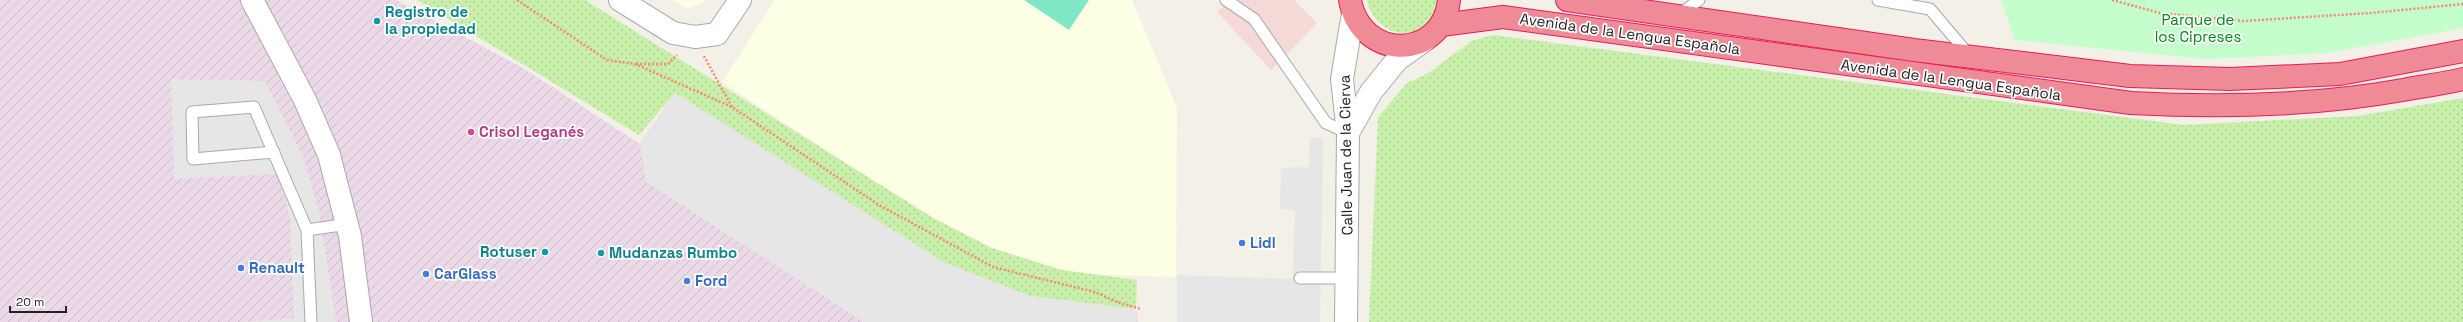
<svg xmlns="http://www.w3.org/2000/svg" width="2463" height="322" font-family="'Space Grotesk',sans-serif">
<defs>
<pattern id="industrial-furrows" width="10" height="10" patternUnits="userSpaceOnUse"><rect width="10" height="10" fill="#ecd9e7"/><path d="M-1 1l2-2M0 10L10 0M9 11l2-2" fill="none" stroke="#cabac6"/></pattern>
<pattern id="grass-dots" width="8" height="8" patternUnits="userSpaceOnUse"><rect width="8" height="8" fill="#c8f0ab"/><path d="M2 2h.1M6 6h.1" fill="none" stroke="#acce93" stroke-width="1.8" stroke-linecap="round"/></pattern>
</defs>
<rect width="100%" height="100%" fill="#f3f0e8"/>
<path fill="#f4d9d7" d="M1229,0H1294L1317,23L1271,70L1217,12Z"/>
<path fill="url(#industrial-furrows)" d="M0,0H396L523,68L640,144L675,93L945,263L1030,296L1136,309L1138,322H0Z"/>
<g fill="#fdffe4">
<path d="M672,0H708L687,9Z"/>
<path d="M775,0H1132L1177,108L1176,277L1062,273L992,249L921,212L722,82Z"/>
</g>
<g fill="url(#grass-dots)">
<path d="M417,0H585L935,219L992,248L1062,270L1137,280L1136,309L1030,296L945,263L675,93L639,135Z"/>
<path d="M1367,0H1438C1437,5 1436,11 1434,15C1418,48 1373,33 1367,0Z"/>
<path d="M1493,35L2184,125L2358,116L2463,98V322H1369L1378,117L1407,83L1427,74L1471,41Z"/>
</g>
<path fill="#c3fecc" d="M2001,0H2463V28L2327,53L2205,59L2015,40Z"/>
<path fill="#80e7c6" d="M1024,0H1089L1069,30Z"/>
<g fill="#e6e6e6">
<path d="M171,79L265,81L304,159L320,216L336,322H241L294,318L290,218L278,174L174,179Z"/>
<path d="M675,93L945,263L1030,296L1136,309V322H864L646,182L640,144Z"/>
<path d="M1310,138H1323L1320,322H1177V275L1293,279L1295,210L1280,209L1281,168L1309,167Z"/>
</g>
<g fill="none" stroke-linecap="round" stroke-linejoin="round">
<g stroke="#a9a9a9" stroke-width="13">
<g id="lane">
<path d="M1226,0L1254,19L1326,123L1348,133"/>
<path d="M1878,0L1930,9L1969,55"/>
<path d="M1679,15L1699,0"/>
<path d="M274,152L193,159L192,112L254,107L307,230L311,322"/>
<path d="M307,230L348,224"/>
<path d="M1300,278H1347"/>
</g>
</g>
<g stroke="#a9a9a9" stroke-width="24">
<g id="street">
<path d="M252,0L305,100L329,155L350,236L361,322"/>
<path d="M620,0L673,33L695,37L717,34L740,0"/>
<path d="M1348,133L1371,92L1397,60L1425,40"/>
<path d="M1346,322L1348,133L1342,79L1353,13"/>
</g>
</g>
<g stroke="#eb1b55" stroke-width="24">
<g id="highway">
<path d="M1350,0C1361,62 1443,60 1449,0"/>
<path d="M1567,0L1914,50L2130,76L2230,79L2340,74L2463,51"/>
<path d="M1441,25L1503,17L2131,103C2223,108 2313,106 2403,90C2423,86 2444,84 2463,79"/>
</g>
</g>
<g stroke="#ff856c" stroke-width="2.5" stroke-dasharray="2 2" stroke-linecap="butt">
<path d="M517,0L607,60L635,64L732,107L879,205L993,267L1095,292L1117,302L1141,309"/>
<path d="M2112,0L2160,13L2243,21L2371,13L2463,4"/>
<path d="M704,56L732,107"/>
<path d="M636,64H668L677,55"/>
</g>
<use href="#lane" stroke="#fff" stroke-width="11"/>
<use href="#street" stroke="#fff" stroke-width="22"/>
<use href="#highway" stroke="#ef8a97" stroke-width="22"/>
</g>
<g fill="#0f9aa8" stroke="#fff" stroke-width="1.5">
<circle cx="377" cy="21" r="4"/>
<circle cx="545" cy="252" r="4"/>
<circle cx="601" cy="253" r="4"/>
</g>
<circle fill="#d1479c" stroke="#fff" stroke-width="1.5" cx="471" cy="132" r="4"/>
<g fill="#3f7fe0" stroke="#fff" stroke-width="1.5">
<circle cx="1242" cy="243" r="4"/>
<circle cx="241" cy="268" r="4"/>
<circle cx="426" cy="274" r="4"/>
<circle cx="687" cy="281" r="4"/>
</g>
<g text-anchor="middle" stroke-width="3.5" stroke-linejoin="round" paint-order="stroke">
<g font-size="15" font-weight="bold" fill="#0d838f" stroke="#fff" text-anchor="start">
<text x="385" y="17">Registro de<tspan x="385" dy="17">la propiedad</tspan></text>
<text x="537" y="257" text-anchor="end">Rotuser</text>
<text x="609" y="258">Mudanzas Rumbo</text>
</g>
<g font-size="15" fill="#038716" stroke="#fff">
<text x="2198" y="25">Parque de<tspan x="2198" dy="17">los Cipreses</tspan></text>
</g>
<g font-size="15" fill="#222" stroke="#fff">
<text transform="translate(1630 34) rotate(8)" y="5">Avenida de la Lengua Española</text>
<text transform="translate(1951 80) rotate(8)" y="5">Avenida de la Lengua Española</text>
<text transform="translate(1346 155) rotate(-91)" y="5">Calle Juan de la Cierva</text>
</g>
<g font-size="15" font-weight="bold" fill="#b23c85" stroke="#fff" text-anchor="start">
<text x="479" y="137">Crisol Leganés</text>
</g>
<g font-size="15" font-weight="bold" fill="#366cbe" stroke="#fff" text-anchor="start">
<text x="1250" y="248">Lidl</text>
<text x="249" y="273">Renault</text>
<text x="434" y="279">CarGlass</text>
<text x="695" y="286">Ford</text>
</g>
</g>
<path d="M10 306v6h56v-6" fill="none" stroke="#222222" stroke-width="2"/>
<text x="16" y="306" font-size="12" fill="#222222" stroke="#ffffff" stroke-width="3" paint-order="stroke">20 m</text>
</svg>
